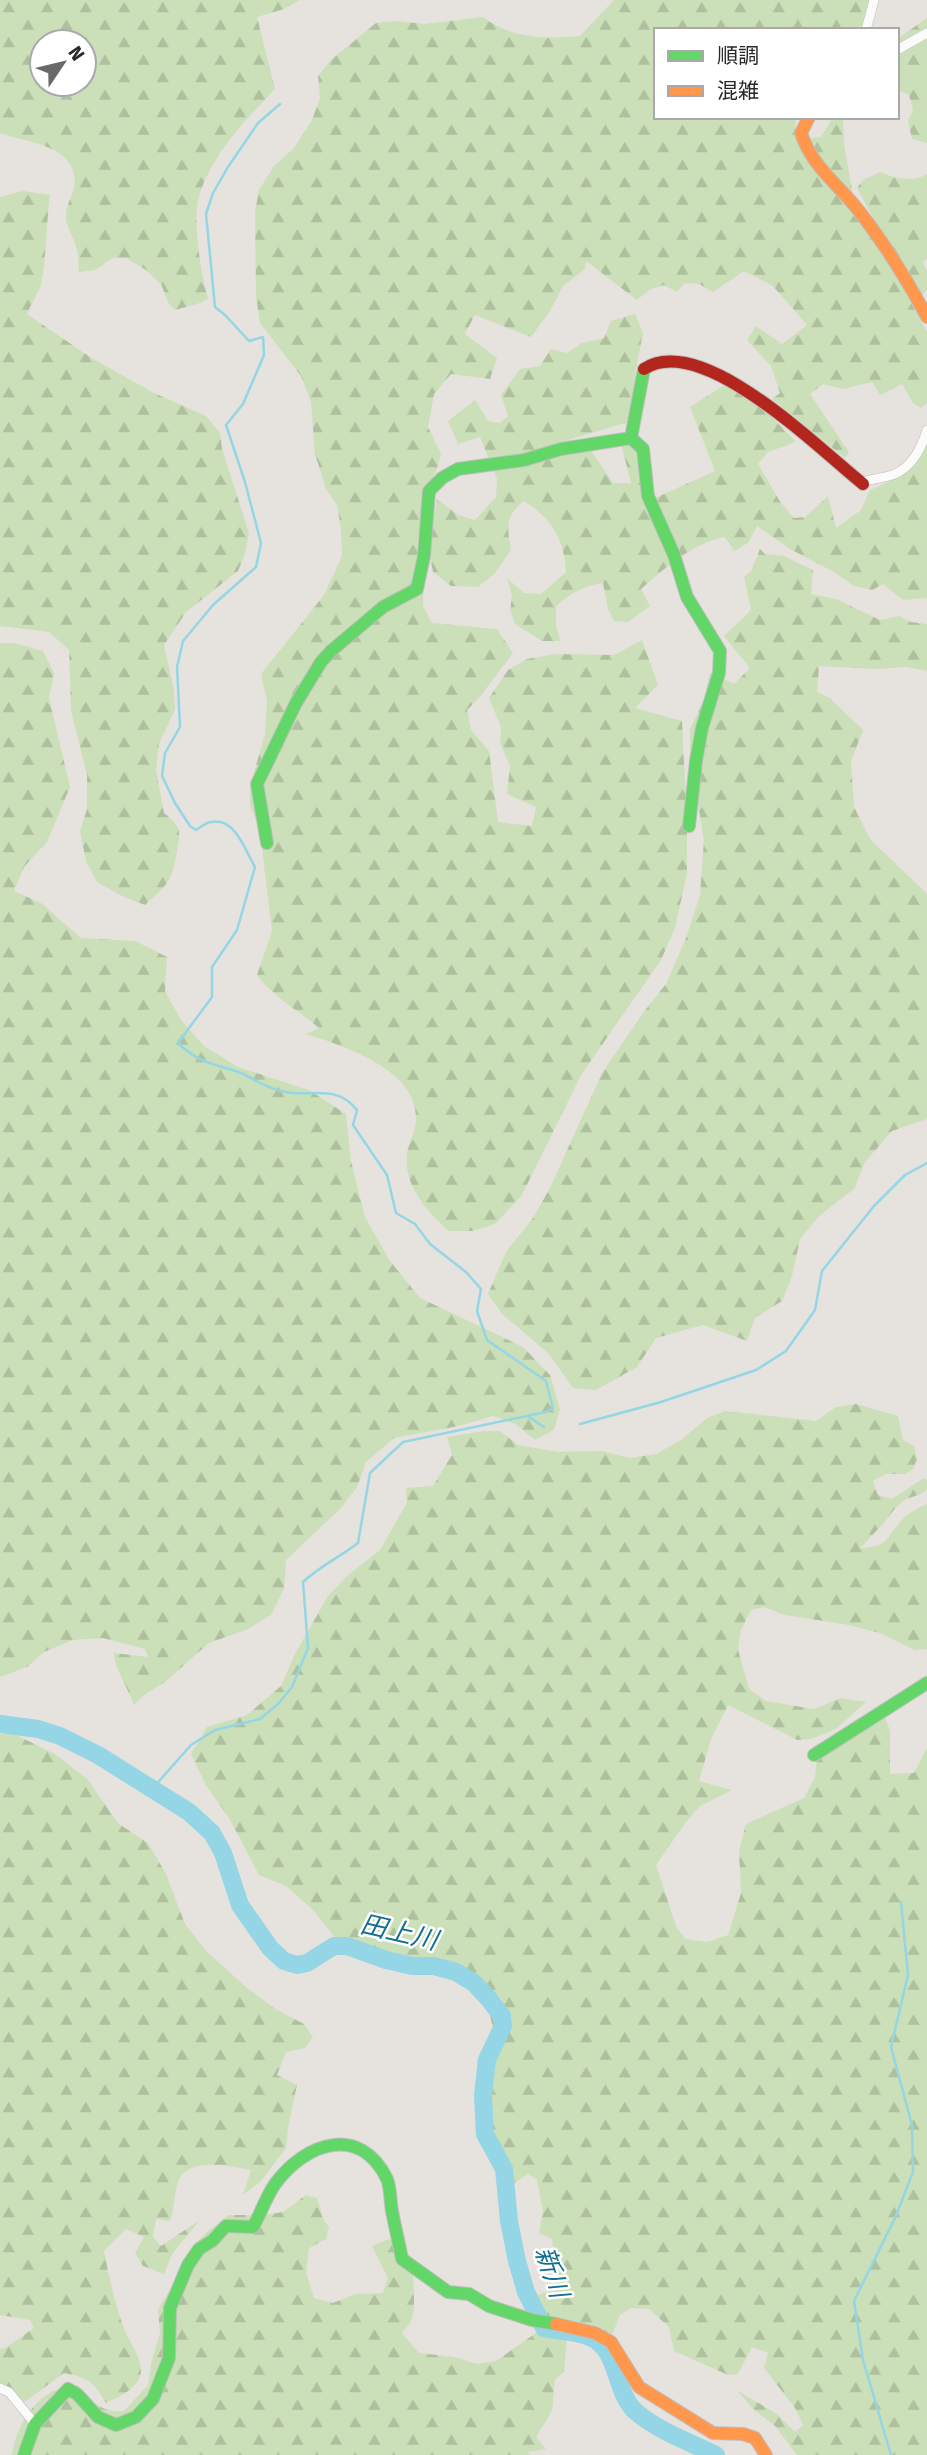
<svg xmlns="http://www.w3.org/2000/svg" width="927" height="2455" font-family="'Fira Sans','Noto Sans JP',sans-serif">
<defs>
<pattern id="forest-firs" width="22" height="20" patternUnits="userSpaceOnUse" patternTransform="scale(1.75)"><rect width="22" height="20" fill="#cbe0b8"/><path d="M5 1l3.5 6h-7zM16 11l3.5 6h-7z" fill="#aec09e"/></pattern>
</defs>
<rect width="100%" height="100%" fill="#e6e2de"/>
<g fill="url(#forest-firs)" fill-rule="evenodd">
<path d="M0,0H300L284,9L257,17L275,89C245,120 214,152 200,193C191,218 201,273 208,299L200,303L175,310L169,304L161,284L146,270L126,258H112L96,270L79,272C78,264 79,254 76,246C73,236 65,225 66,215C66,204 74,194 75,183C76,144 26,143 0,133ZM42,42H84V84H42Z"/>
<path d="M614,0H872L862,30H656V117H796L795,131L805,139L821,137L833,117H843L844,143L853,196L927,332V403L921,408L913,403L902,384L880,395L872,382L843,389L823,384L810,394L849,452L845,458L772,399L780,393L771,366L747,340L756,326L782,344L807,325L773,286L744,271L713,292L699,284L685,283L677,292L664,285L649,290L637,300L586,261L585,269L563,286L550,311L531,337L475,315L465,334L497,358L490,379L451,374L434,394L428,427L441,454L438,466L425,495L417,544L424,566L423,606L432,623L497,629L513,653L479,698L467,710L471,730L489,751L498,822L532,826L536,807L507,794L510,766L500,743L501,727L489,698L508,670L527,659L556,654L614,655L642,640L658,685L635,708L682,721L687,824V873L675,928L661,960L581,1075L522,1195L495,1224L473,1231H448C427,1210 403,1186 407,1153C409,1142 415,1132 416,1122C420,1070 344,1046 306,1034L319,1028C298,1010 273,997 257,975L272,931L260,831L250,805V786L265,734L267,701L261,674L324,595L342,556L341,530L337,505L326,489L315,454L311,402L301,376L260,323L256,296L255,212L259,190L274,166L294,148L312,120L320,98L318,76L331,60L376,23L396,21L424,24L483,17C511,39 547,39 580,36Z"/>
<path d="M927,18V143L912,139L908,121L913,110L909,95L897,90V39Z"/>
<path d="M880,172C893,178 914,183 927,174V259L923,262L927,272V290L917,299L857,188L863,180Z"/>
<path d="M23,191L50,195C46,224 47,254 41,284C38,294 31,304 27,314L90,357L154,393L206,416L220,433L222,449L249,533L245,554L238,571L186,612L164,645L174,689L175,710L159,743L156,770L164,813C181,826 181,830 177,850C172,882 169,883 145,905L124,897L97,882L86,861L80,831L87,809V775L71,711L69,650L49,632L0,626V197Z"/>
<path d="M635,314L643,333L635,375L632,421L537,449L538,461L590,449L613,483H631L619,435L633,431L653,499L715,471L690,407L726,384L760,405L796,442L768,452L758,464L779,500L794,518L805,517L828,496L836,528L861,510L870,490C903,478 911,462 927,433V598L903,600L883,584L872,590L854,586L834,572L790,549L757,526L748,543L734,551L725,537C693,543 665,568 641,589L650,606L628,622L614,621L608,609L603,583C584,586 570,593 556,606V624L560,641H542L515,624L510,610L512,596L507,578L524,593L541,594L566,572C564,538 552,519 524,501C505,516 507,527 511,550L495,573L478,587L451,586L433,572L429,552L437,499L458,515L475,520L496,497L497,479L480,437L458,444L448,421L475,400L488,421L500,423L508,416L501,395L520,369L540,366L551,349L567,353L582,343L604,338L611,321Z"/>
<path d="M760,549L765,554L784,556L813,570L811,594L836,599L880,620L899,616L911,622L927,624V671L906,667L875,669L819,666L817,692L830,698L863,730L851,761L854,807L870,839L927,894V1119L892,1131L865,1162L854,1189L819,1216L800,1239L792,1276L782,1301L755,1318L747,1341L703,1325L656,1338L637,1367L596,1390L573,1388L548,1353L502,1314L488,1294L506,1252L533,1218L550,1188L602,1073L643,1013L666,984L686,938L700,895L704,840L690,755V729L703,702L710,673L734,684L750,668L724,636L751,610L744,577L751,571Z"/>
<path d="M0,643H14L43,651L54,673L49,698L70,787L47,842L24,867L14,891L41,903L81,938L135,941L167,957L165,991L181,1020L204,1046L238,1067L309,1090L346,1114L351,1161L365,1217L390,1261L420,1298L523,1347L550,1375L560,1409L554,1430L535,1440L515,1424L493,1416L459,1426L394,1438L366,1462L357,1487L341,1508L286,1560L284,1588L271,1615L248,1629L209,1643L165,1682L144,1695L134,1705C129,1689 114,1668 114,1653L148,1657L145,1649L103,1638L73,1640L44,1652L27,1667L0,1677Z"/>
<path d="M856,1404L898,1416L903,1440L914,1446L917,1459L913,1469L905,1474H886L873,1481L878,1495L892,1499L924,1478L927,1480V1489L921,1494L906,1499L896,1507L884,1523L860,1548C888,1548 886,1537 903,1519C909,1512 919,1508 927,1504V1649L915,1650L880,1633L849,1625L785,1615L764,1607L751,1610L741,1630L738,1650L749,1689L766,1701L814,1709L841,1698L866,1702L836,1729L811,1739L797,1740L728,1705L711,1739L699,1781L732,1790L700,1806L686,1822L656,1865L676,1926L685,1939L707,1942L728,1935L741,1893L739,1851L746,1824L804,1798L815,1777L818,1749L882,1710L890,1731V1774L914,1773L927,1748V2455H797L775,2426L752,2408L738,2391L777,2414L795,2432L803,2425L795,2408L764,2368L768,2353L752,2347L738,2374L728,2375L674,2351L669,2327L649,2309L631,2308L620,2315L610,2340L547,2323L535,2314L538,2295L556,2288L557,2277L552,2239L539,2233L543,2211L537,2180L528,2174L506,2189L499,2166L480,2135L477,2060L493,2028L483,1986L471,1972L446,1961L375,1959L360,1955L334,1936L313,1910L286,1886L259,1875L229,1818L206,1785L191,1754L207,1727L247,1715L281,1686L295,1654L328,1596L347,1576L380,1550L407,1503L406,1488L433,1486L452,1455L447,1437L483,1431H500L518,1445L558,1452L601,1451L630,1458L656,1454L681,1440L707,1418L725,1411L816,1421L836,1407Z"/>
<path d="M12,1733L55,1754L87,1779L119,1824L148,1843L166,1874L185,1924L206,1951L246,1987L277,2010L304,2024L313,2037L305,2048L286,2052L277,2075L297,2085L288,2127L286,2148L261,2181L243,2195L251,2170C231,2166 187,2156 178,2182C174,2195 174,2209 170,2221L156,2219L153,2237L161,2246L200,2220L172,2254L164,2274L143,2266L135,2253L144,2237L126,2229L104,2251C109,2278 115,2305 125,2331C130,2343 141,2357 141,2371C140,2388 119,2397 106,2403C94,2382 88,2378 64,2373L23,2403L0,2389V2349L5,2348L34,2328L30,2320L0,2315V1734Z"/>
<path d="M306,2195L317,2198L324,2221L329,2227L326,2239L309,2248L306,2272L314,2298L333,2303L355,2294L383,2293L388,2278L372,2246L389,2239C412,2260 414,2267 414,2298C414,2316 414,2319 402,2333L419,2353L454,2357L477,2364L496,2361L536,2333L567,2339L564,2371L555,2380L552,2410L536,2437L546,2449L528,2452L529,2455H12C17,2421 40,2386 78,2385C91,2402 102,2413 124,2411L148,2385L152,2360L160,2333L158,2309L180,2274L191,2248L208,2231L229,2215H264L283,2212Z"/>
</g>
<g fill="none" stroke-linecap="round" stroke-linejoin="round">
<g stroke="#94d6e5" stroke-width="2.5">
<path d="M529,1417L544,1427"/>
<path d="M580,1424L661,1402L756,1370L786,1351L815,1310L822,1271L874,1206L905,1175L927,1163"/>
<path d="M152,1789L191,1745L215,1730L260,1719L278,1704L292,1687L308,1648L303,1582C320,1566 340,1557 358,1543L370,1473L403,1442L546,1412L553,1408L546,1381L487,1340L477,1311L481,1289L466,1272L430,1244L415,1224L396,1213L387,1175L353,1125L357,1110C335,1082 308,1099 281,1091C267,1088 254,1079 241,1073C214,1063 201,1065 178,1043L212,997V967L237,930L255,867C245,850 235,817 211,822C206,822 200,828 196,830L190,826L175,803L162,776L165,753L180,727L177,667L183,641L213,605L256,567L261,543L245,482L226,425L243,404L264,355L263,337L249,341L225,315L215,307L206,214L213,193L228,167L258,123L280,104"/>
<path d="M891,2455L863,2360L854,2301L896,2216L913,2172L912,2125L891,2047L908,1975L901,1902"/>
</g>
<path stroke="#94d6e5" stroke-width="18" d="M0,1724L38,1729L60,1736L98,1755L189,1812L212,1833L223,1853L240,1905L270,1948L284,1961L297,1965L307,1963L334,1946H347L386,1960L412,1966H434L456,1972L474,1983L488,1998L502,2016L503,2026L487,2060L483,2095L485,2134L504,2169L509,2221L517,2261L526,2292L544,2328C558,2331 574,2331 587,2336C620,2347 613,2390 635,2411C658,2431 689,2442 716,2455"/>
<g stroke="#c0bebf" stroke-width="10">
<g id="street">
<path d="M866,30L874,0"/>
<path d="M897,50L927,33"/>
<path d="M863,482C873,478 886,478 895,474C912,466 922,447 927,430"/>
<path d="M0,2388L9,2392L35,2424"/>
</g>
</g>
<g stroke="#c0bebf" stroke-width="14">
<g id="fast">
<path d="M644,369L631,438L643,449L648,496L674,555L687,597L720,651L719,673L702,728L696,761L689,826"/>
<path d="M267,843L257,784L296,703L321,662L331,651L383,607L417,589L424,556L429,491L442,478L458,469L524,460L561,449L631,438"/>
<path d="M814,1755L927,1683"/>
<path d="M24,2455L35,2424L68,2389L77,2394L98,2417L116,2425L136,2417L153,2399L169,2358L170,2308L188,2265L199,2249L212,2241L226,2226L253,2227C261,2213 266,2197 275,2184C306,2142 360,2124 387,2179C391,2189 390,2201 392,2211C395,2227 399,2243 402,2259L448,2292L469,2294L489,2306L532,2320L556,2324"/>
</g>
</g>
<g stroke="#c0bebf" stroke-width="14">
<g id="slow">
<path d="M809,117L801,133C812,167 838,184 859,211C885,244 907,280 927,317"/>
<path d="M556,2324L595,2333L611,2342L639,2387L713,2433L743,2434L755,2438L766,2455"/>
</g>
</g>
<g stroke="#c0bebf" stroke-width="14">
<path id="jam" d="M644,369C702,331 819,449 863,484"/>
</g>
<use href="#street" stroke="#fbfbfa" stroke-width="9"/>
<use href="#fast" stroke="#63d668" stroke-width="12"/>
<use href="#slow" stroke="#ff974d" stroke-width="12"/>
<use href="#jam" stroke="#b3261e" stroke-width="12"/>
</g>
<g text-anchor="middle" stroke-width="5" stroke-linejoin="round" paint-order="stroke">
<g font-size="26" font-style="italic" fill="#136f91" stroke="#fff">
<text transform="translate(399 1932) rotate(13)" y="9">田上川</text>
<text transform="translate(552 2272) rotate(71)" y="9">新川</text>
</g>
</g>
<rect x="654" y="28" width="245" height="91" fill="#ffffff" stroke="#a9a9a9" stroke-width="2"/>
<rect x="668" y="51" width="35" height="10" fill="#63d668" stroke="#a9a9a9" stroke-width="2"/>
<text x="717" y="63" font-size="21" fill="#282828">順調</text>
<rect x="668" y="86" width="35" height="10" fill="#ff974d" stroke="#a9a9a9" stroke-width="2"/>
<text x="717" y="98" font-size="21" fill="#282828">混雑</text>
<g transform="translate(63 63) rotate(55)"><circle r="33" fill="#ffffff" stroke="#a9a9a9" stroke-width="2"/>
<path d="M0-5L12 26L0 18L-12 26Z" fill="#6a6968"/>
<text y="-10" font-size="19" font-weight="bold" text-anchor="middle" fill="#282828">N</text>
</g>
</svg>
